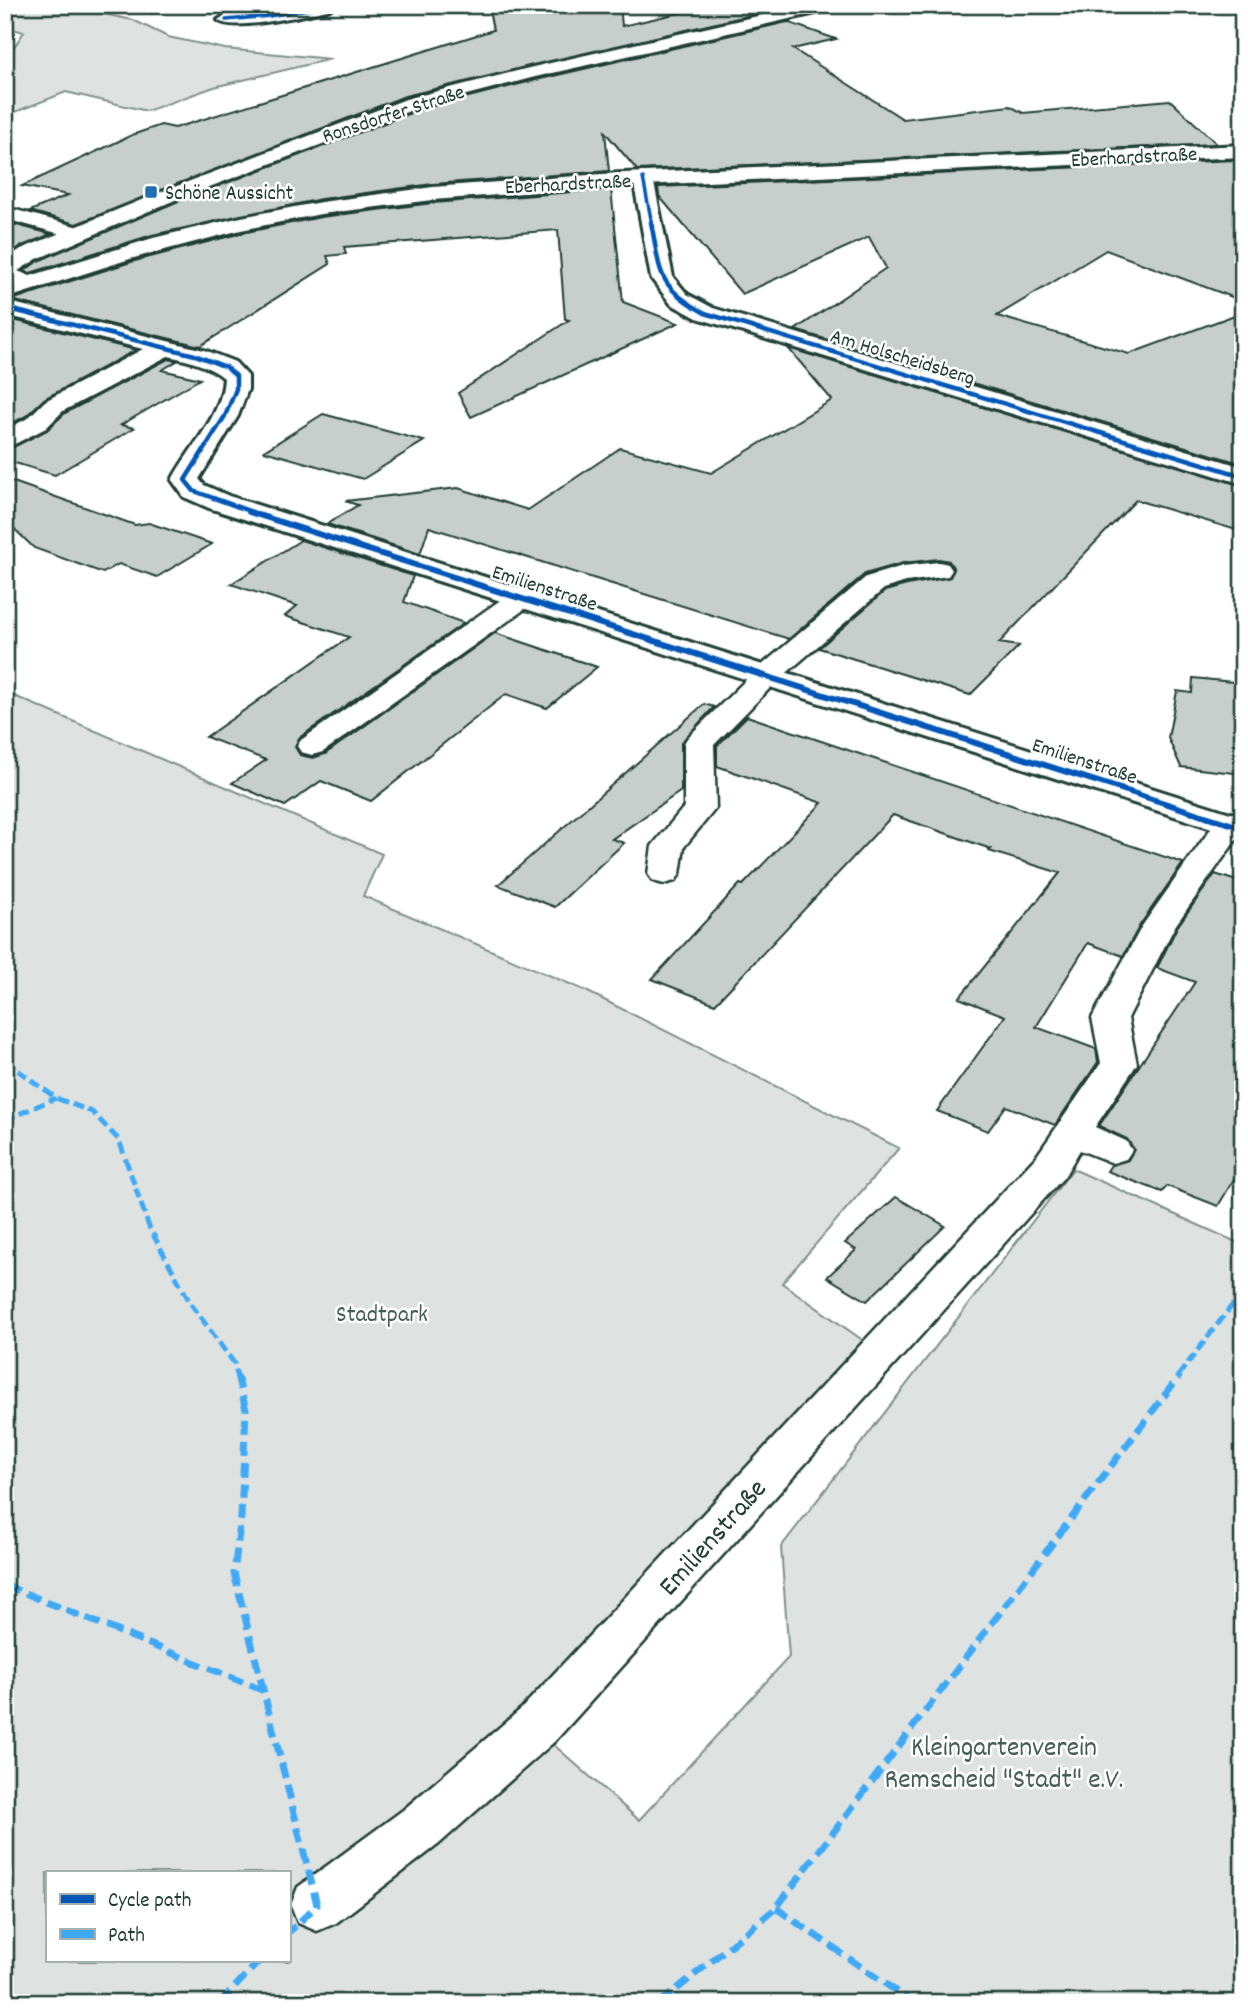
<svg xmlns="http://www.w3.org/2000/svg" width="1248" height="2008" font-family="Dekko,sans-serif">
<rect width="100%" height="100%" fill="#fff"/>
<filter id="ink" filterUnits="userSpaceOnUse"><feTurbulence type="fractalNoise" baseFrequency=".0143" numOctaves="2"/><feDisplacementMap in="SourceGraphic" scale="14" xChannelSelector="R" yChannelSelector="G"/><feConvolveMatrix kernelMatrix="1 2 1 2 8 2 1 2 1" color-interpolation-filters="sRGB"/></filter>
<g filter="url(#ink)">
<g fill="#dee3e2" stroke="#7e908b" stroke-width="2" fill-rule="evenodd">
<path d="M5,5H58L133,20L168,37L225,49L331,59L214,87L147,111L66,92L5,116V60L24,32L5,27Z"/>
<path d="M5,692L382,854L363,896L584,990L899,1148L782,1283L868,1344L521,1716L639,1820L789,1657L781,1547L1073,1169L1243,1245V2003H5ZM47,1873H289V1961H47Z"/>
</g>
<g fill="#c7cfcc" stroke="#1f3d34" stroke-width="2">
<path d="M488,5H620L622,26L714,5H736L759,13L405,96L76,224L30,211L68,195L22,186L132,135L161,125L175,128L493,30Z"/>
<path d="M787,22L836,39L793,49L903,119L1010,106L1023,113L1170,100L1217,144L637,170L605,132L609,171L433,184L321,199L152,235L30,273L24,271L38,261L176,202L421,109L536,80Z"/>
<path d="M1235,160L1243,167V301L1106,250L997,316L1129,354L1243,312V464L795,330L886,268L869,237L742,294L659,196L658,187Z"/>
<path d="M611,189L623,302L678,323L471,417L458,393L569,320L565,319L558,230L344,247L346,254L327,256L330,264L200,346L11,300L131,262L242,233L321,217L433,203Z"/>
<path d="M5,222L51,234L20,247L5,257Z"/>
<path d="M5,318L136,350L44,399L26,416L5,427Z"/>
<path d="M788,348L1243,486V532L1136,500L999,643L1019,646L970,695L819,648L885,591L907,585L950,577L954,569L949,561L939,559L903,563L865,574L789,639L429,527L420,554L327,524L358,505L345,501L458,488L528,510L620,448L711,473L832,400Z"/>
<path d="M168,359L177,361L162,370L200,379L121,425L134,428L55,475L5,460V451L47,430L65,413Z"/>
<path d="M323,414L424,441L363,479L264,451Z"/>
<path d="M5,479L135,525L149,523L212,544L157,577L119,564L103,573L34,548L5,520Z"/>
<path d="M301,540L413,576L404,602L464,623L299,738L295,747L300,755L313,758L325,754L495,633L597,667L547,708L506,694L371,801L321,781L285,806L232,783L266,760L206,737L349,637L285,616L297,606L231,584Z"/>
<path d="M1193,678L1243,683V774L1181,767L1168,738L1177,691L1192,693Z"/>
<path d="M704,704L714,707L681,743V791L612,839L624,843L555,907L498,885Z"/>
<path d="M747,716L1183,863L1140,925L1123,956L1088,943L1036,1027L1096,1049L1098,1062L1055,1125L1006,1106L988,1131L937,1111L1005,1016L959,998L1060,873L989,851L991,849L893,815L715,1004L652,979L740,884L743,885L822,803L717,766V746Z"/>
<path d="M1215,874L1243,883V1164L1218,1206L1167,1186L1162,1192L1107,1171L1111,1165L1128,1160L1134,1149L1127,1139L1099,1126L1195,982L1157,968L1177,927Z"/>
<path d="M896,1197L945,1226L867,1301L827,1277L856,1250L845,1243Z"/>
</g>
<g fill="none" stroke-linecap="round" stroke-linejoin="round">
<g stroke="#1f3d34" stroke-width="5">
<g id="service">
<path d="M5,207L86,229L89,233L79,239L5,219Z"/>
<path d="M939,562L948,564L952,570L948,576L906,582L884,589L775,683L714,745L716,808L684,847L680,874L675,881L664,884L653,881L648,874L652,846L684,807V743L688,737L755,671L866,577L903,566Z"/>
<path d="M522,590L532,592L535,598L532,604L323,752L312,755L301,752L297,746L301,740L512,592Z"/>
<path d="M1243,810V830L1175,926L1128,1018L1137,1064L1095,1127L1126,1141L1132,1150L1126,1159L1113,1163L1080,1150L1064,1177L555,1741L439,1844L336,1923L317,1931L298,1923L291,1905L298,1887L403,1810L521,1709L1036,1157L1101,1063L1092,1018L1142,926L1219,817Z"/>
</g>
</g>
<g stroke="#1f3d34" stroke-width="6">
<g id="minor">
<path d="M300,5H336L328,10C308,14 230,33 218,20L226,15Z"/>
<path d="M643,172L650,174L653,178L673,277L687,294L713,308L1243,467V484L697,318L671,304L651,278L633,178L636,174Z"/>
<path d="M5,301L204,350L235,362L248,376V389L238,416L199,479L204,485L229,496L1243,817V838L209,508L184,497L172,480C189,447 222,417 224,378C209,365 186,360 168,356L63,411L46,428L5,449V430L28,418L45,401L143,349L5,315Z"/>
</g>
</g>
<g stroke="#1f3d34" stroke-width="6">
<path id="secondary" d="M806,5H837L829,10L535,77L420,107L175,200L37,259L18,271L30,276L153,238L241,217L321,202L433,187L602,174L1243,145V157L602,187L433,200L321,214L241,230L130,259L5,299V284L9,283L5,282V260L21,249L161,192L406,99L533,67Z"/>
</g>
<use href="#service" fill="#fff" fill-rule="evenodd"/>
<use href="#minor" fill="#fff" fill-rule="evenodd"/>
<use href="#secondary" fill="#fff" fill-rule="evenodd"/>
<g stroke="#3fa9f5" stroke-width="5" stroke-dasharray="11 5" stroke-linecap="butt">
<path d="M5,1061L56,1098L92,1112L119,1140L149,1227L191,1304L234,1363L237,1376"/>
<path d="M5,1120L56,1098"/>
<path d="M1178,1376L1243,1291"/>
</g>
<g stroke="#3fa9f5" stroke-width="7" stroke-dasharray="15 7" stroke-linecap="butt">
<path d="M237,1375L246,1410L241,1517L234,1573L317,1905L289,1932"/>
<path d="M5,1585L262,1690"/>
<path d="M776,1908L913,2003"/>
<path d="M220,2003L259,1961"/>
<path d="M660,2003L776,1908L1180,1375"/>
</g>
<g stroke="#fff" stroke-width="5">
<g id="cycleway-far2">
<path d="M226,20L270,16L328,5"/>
<path d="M643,178L652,224"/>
</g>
</g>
<g stroke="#fff" stroke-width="7">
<g id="cycleway-far1">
<path d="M651,222C661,273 656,286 705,313L1243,476"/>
<path d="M5,308L195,355L226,367L236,376V389L225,416L185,480L194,491L255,513"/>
</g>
</g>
<g stroke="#fff" stroke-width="10">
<path id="cycleway" d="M249,512L1243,828"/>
</g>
<use href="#cycleway-far2" stroke="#0057b8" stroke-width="3.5"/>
<use href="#cycleway-far1" stroke="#0057b8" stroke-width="4.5"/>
<use href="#cycleway" stroke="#0057b8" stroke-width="6"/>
</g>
</g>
<rect fill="#1f6fb2" stroke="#fff" stroke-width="2.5" x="144" y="185" width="14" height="14" rx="3.5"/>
<g text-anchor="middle" stroke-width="5" stroke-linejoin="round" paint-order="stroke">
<g font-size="21" fill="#1f3d34" stroke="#fff">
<text transform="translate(393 113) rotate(-18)" y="7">Ronsdorfer Straße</text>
<text transform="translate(1134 156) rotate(-3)" y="7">Eberhardstraße</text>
<text transform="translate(568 183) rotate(-3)" y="7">Eberhardstraße</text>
<text transform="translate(903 356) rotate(17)" y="7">Am Holscheidsberg</text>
<text transform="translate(545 587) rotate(18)" y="7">Emilienstraße</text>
<text transform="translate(1085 760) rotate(18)" y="7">Emilienstraße</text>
</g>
<g font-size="21" fill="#1f3d34" stroke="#fff" text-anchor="start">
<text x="165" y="199">Schöne Aussicht</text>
</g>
<g font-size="24" fill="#455e57" stroke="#fff">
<text x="382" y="1321">Stadtpark</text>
</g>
<g font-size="28" fill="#1f3d34" stroke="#fff">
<text transform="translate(711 1536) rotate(-48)" y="10">Emilienstraße</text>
</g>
<g font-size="28" fill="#455e57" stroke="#fff">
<text x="1004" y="1755">Kleingartenverein<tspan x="1004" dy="32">Remscheid "Stadt" e.V.</tspan></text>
</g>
</g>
<rect width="1248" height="2008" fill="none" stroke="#fff" stroke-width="28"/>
<rect x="14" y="14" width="1220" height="1980" fill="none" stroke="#1f3d34" stroke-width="2.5" filter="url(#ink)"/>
<rect x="46" y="1871" width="245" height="91" fill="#ffffff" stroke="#a5b1ae" stroke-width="2"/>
<rect x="60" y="1894" width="35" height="10" fill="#0057b8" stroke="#a5b1ae" stroke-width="2"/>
<text x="108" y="1906" font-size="21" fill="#1f3d34">Cycle path</text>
<rect x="60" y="1929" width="35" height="10" fill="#3fa9f5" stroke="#a5b1ae" stroke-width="2"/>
<text x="108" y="1941" font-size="21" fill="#1f3d34">Path</text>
</svg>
